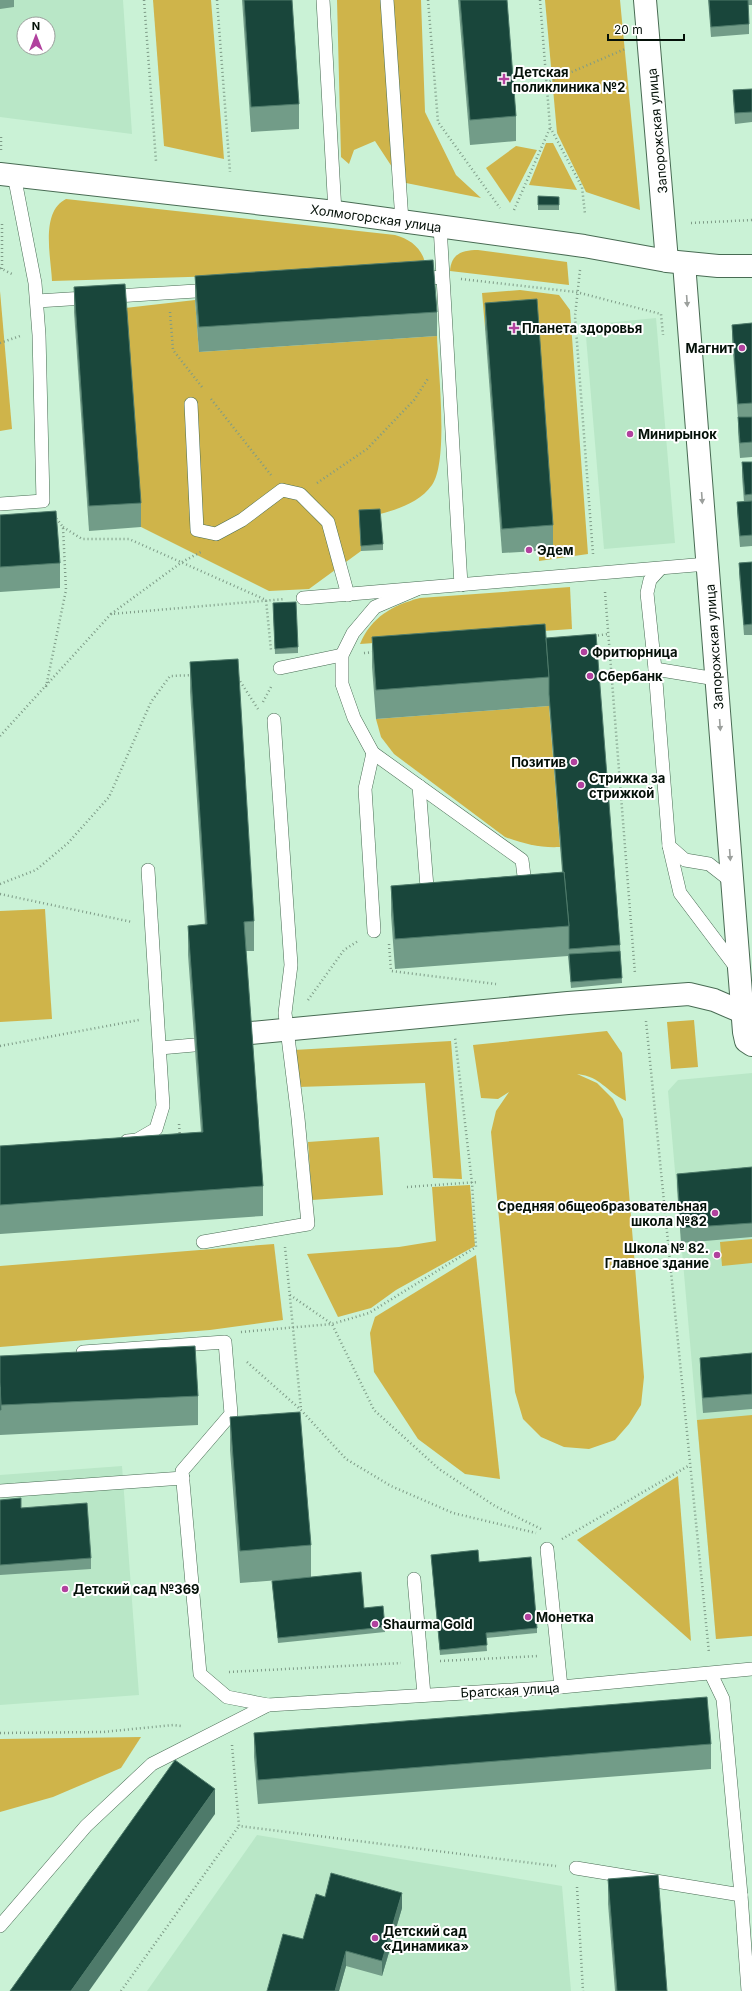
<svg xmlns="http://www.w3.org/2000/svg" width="752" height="1991" font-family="Inter,sans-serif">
<rect width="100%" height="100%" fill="#caf2d6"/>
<g fill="#b9e7c7" fill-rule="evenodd">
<path d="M0,0H123L132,134L0,117ZM24,24H48V48H24Z"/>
<path d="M656,318L675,543L604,549L585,325Z"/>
<path d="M752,1073V1636L716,1639L668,1091L678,1080Z"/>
<path d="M122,1466L139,1695L0,1705V1475Z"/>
<path d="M257,1835L562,1886L571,1991H147Z"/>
</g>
<g fill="#cfb44a">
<path d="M153,0H211L224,159L164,146Z"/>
<path d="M337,0H383L394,170L375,141L354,150L349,164L341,157Z"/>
<path d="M393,0H421L425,112L456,175L481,198L406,183Z"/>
<path d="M545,0H620L640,210L586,192L557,133Z"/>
<path d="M546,143H553L577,190L529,185Z"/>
<path d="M516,146L537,150L510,203L486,168Z"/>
<path d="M66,199L395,235C413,240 425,251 426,270L52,281C51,257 40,212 66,199Z"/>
<path d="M478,250L567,262L569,285L450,271C451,254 462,250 478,250Z"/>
<path d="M520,290L559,295L570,310L588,554L539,561V551L553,549L485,328L482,293Z"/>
<path d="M0,291L12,429L0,431Z"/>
<path d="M195,300L199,352L437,336C438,368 449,461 432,485C420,502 399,509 380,514L361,551L309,589L269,591L141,527L125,308Z"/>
<path d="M570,587L572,629L360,644C371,617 393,605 420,598Z"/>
<path d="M549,706L560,847C540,848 524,844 505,837L394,754L381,737L376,719Z"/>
<path d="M45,909L52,1019L0,1022V911Z"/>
<path d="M694,1020L698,1067L671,1069L667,1022Z"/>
<path d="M607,1031L622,1053L626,1101C605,1091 602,1077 577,1074L597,1083L613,1099L623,1119L644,1377L641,1405L629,1424L615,1440L589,1449L564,1447L541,1437L523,1419L515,1392L491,1132L496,1111L509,1092L498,1099L481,1098L473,1045Z"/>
<path d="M451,1041L462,1179L433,1178L425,1083L298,1087L294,1050Z"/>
<path d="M379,1137L383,1195L312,1200L308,1142Z"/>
<path d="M470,1185L475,1246L396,1290L371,1308L338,1317L307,1254L399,1247L436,1241L432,1187Z"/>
<path d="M752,1239V1263L722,1266L720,1242Z"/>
<path d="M274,1244L283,1320L210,1330L0,1347V1266Z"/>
<path d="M476,1255L500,1479L465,1474L418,1439L374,1372L370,1333L375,1317Z"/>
<path d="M752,1415V1636L716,1639L697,1420Z"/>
<path d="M678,1476L691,1641L577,1540Z"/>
<path d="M141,1737L121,1768L53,1797L0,1812V1739Z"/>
</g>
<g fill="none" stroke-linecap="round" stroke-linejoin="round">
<g stroke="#486b53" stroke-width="14">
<g id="lane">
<path d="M323,0L335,212"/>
<path d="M387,0L402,221"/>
<path d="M440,226L461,585"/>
<path d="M418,279L442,277"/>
<path d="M37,301L212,290"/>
<path d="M191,404L197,530L216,534L242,520L282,490L300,494L328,522L348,595"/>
<path d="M0,504L43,501L39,335L35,283L14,175"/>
<path d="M660,569L650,580L647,593L655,669L669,846L685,860L709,864L732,882"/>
<path d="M417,589L375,607L353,633L342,655V684L354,718L373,753L522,860L526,892"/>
<path d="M303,598L707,564"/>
<path d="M280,668L342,655"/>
<path d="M655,669L716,679"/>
<path d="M373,753L365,789L374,931"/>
<path d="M419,786L428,900"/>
<path d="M669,846L680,893L738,970"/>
<path d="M160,1048L194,1045"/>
<path d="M127,1141L137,1140L156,1129L163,1106L148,870"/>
<path d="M203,1242L308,1224L298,1118L285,1013L291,965L274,720"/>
<path d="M83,1352L225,1342L231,1414L182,1471L200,1674L227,1697L268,1705L561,1687L752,1669"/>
<path d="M0,1491L183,1478"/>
<path d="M547,1549L561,1687"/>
<path d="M414,1579L424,1695"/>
<path d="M711,1674L723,1699L741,1895L748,1991"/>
<path d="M576,1868L741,1895"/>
<path d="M0,1926L86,1826L152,1764L268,1705"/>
</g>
</g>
<g stroke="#486b53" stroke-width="24">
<g id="street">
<path d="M645,0L667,261"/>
<path d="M251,1033L568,1003L689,994L714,1000L742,1012"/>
</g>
</g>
<g stroke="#486b53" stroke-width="24">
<g id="secondary">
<path d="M0,174L335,212L584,246L667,261L718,266H752"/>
<path d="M684,263L744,1032L746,1041L752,1045"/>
</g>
</g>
<g stroke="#7e9b87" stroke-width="2.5" stroke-dasharray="1 3" stroke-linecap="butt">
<path d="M144,0L156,161"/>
<path d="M217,0L230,172"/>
<path d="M428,0L438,122L500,208"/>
<path d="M540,0L550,127L582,187L585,214"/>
<path d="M546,83L625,49"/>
<path d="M1,137V150"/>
<path d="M514,210L550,128"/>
<path d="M691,223L752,220"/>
<path d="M2,224V269"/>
<path d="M0,268L12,274"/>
<path d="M580,270L575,316L593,554"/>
<path d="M461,279L576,292L661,314L663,335"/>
<path d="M170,312L173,350L202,387"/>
<path d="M0,343L20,336"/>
<path d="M211,399L271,475"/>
<path d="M317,483L367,449L414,400L429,377"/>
<path d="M63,527L82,539H129L266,600L271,650"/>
<path d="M605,592L635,974"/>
<path d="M111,614L182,562L201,552"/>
<path d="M594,636L608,634"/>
<path d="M364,653L375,652"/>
<path d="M238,678L258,709"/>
<path d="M46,687L66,590L63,527L56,518"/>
<path d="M263,702L272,685"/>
<path d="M0,736L111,614L285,599"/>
<path d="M0,884L36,870L68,843L109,797L151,702L170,676L194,675"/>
<path d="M0,894L132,922"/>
<path d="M389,944L391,971L496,984"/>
<path d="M308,1000L344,950L358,941"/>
<path d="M646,1021L709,1653"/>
<path d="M0,1046L139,1020"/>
<path d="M179,1124L180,1137"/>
<path d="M407,1187L478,1182"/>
<path d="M285,1247L301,1409"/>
<path d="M290,1295L332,1324L374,1410L439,1469L495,1506L543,1530"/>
<path d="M241,1332L332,1324L369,1313L476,1247L472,1183L455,1037"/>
<path d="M247,1362L301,1410L346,1459L391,1486L453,1513L536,1533"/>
<path d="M562,1539L690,1465"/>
<path d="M440,1661L539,1656"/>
<path d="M229,1672L401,1663"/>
<path d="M0,1733L103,1732L173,1725L181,1726"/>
<path d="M232,1745L239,1826L556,1866"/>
<path d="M577,1887L583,1991"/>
<path d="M121,1991L239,1826"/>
</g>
<use href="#lane" stroke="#fff" stroke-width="13"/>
<use href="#street" stroke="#fff" stroke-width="22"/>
<use href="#secondary" stroke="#fff" stroke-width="22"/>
</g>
<g fill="#729c88">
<path d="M0,0H14V7L0,9Z"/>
<path d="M242,0H292L299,104V129L251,132Z"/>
<path d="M458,0H507L516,116V141L470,145Z"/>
<path d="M708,0H752V5H748L749,24V34L711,37Z"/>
<path d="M752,89V122L735,124L733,101V90Z"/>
<path d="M538,196L559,197V210H538Z"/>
<path d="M195,276L437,312V336L199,352L195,300Z"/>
<path d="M74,287L141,503V527L89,531L74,312Z"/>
<path d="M485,303L553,525V550L502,553L485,328Z"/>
<path d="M752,323V457L740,458L738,432V419L732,339V325Z"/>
<path d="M742,462H752V546L740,547L737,513V502H744L742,477Z"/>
<path d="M359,510L383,544V550L361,551Z"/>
<path d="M0,515L60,563V588L0,592Z"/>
<path d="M752,562V635H744L739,573V563Z"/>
<path d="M273,609L298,647V653L275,654Z"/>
<path d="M372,637L546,638L620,945L622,983L571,988L568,956L395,969L391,915V886L562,872L549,705V706L376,719L372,667Z"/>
<path d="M190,662L254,921V951H246L263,1186V1216L0,1234V1146L201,1132L188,955V926L205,925L190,692Z"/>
<path d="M752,1167V1237L681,1243L677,1188V1174Z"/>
<path d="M752,1353V1409L703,1413L700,1373V1358Z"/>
<path d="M0,1356L198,1396V1425L0,1435Z"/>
<path d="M230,1417L311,1545V1577L364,1608L385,1627V1632L278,1643L272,1581L304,1578L240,1583L230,1450Z"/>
<path d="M0,1500L21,1508L91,1558V1569L0,1575Z"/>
<path d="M431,1555L479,1562L537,1628V1633L486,1638L487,1651L440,1655Z"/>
<path d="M254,1733L711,1744V1769L258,1804L254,1757Z"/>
<path d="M608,1879L667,1991H615L608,1904Z"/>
<path d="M402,1908L382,1976L346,1966L339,1991H267L303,1939Z"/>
</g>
<g fill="#4e7a6a">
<path d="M215,1789V1814L89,1991H71Z"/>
<path d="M402,1893V1908L382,1976V1961Z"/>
<path d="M346,1951V1966L339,1991H335Z"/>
</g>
<g fill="#19463b" stroke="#4e7a6a">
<path d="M244,0H292L299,104L251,107Z"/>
<path d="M460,0H507L516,116L470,120Z"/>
<path d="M709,0H748L749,24L711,27Z"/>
<path d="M752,89V112L735,113L733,90Z"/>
<path d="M538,196L559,197V205H538Z"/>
<path d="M433,260L437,312L199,327L195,276Z"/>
<path d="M125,284L141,503L89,506L74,287Z"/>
<path d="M537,299L553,525L502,529L485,303Z"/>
<path d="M752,323V403L738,404L732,325Z"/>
<path d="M738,417H752V442L740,443Z"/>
<path d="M742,462H752V494L745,495Z"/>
<path d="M752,501V535L740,536L737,502Z"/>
<path d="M380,509L383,544L361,546L359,510Z"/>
<path d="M56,511L60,563L0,567V515Z"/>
<path d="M752,562V624L744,625L739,563Z"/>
<path d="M296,602L298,647L275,649L273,603Z"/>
<path d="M545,624L549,677L376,690L372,637Z"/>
<path d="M596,634L620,945L569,949V926L564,872H563L549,694V677L546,638Z"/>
<path d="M238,659L254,921L244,922L263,1186L0,1205V1146L203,1132L188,926L207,924L190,662Z"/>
<path d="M564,872L569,926L395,939L391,886Z"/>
<path d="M620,951L622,978L571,982L569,954Z"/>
<path d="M752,1167V1223L681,1228L677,1174Z"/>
<path d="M195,1346L198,1396L1,1405L0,1382V1356Z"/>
<path d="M752,1353V1394L703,1398L700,1358Z"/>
<path d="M0,1387L1,1410H0Z"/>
<path d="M300,1412L311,1545L240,1551L230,1417Z"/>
<path d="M21,1498V1508L87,1503L91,1558L0,1565V1500Z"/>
<path d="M478,1550L479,1562L531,1557L537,1628L486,1633L487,1645L440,1650L431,1555Z"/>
<path d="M361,1572L364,1608L383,1606L385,1627L278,1638L272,1581Z"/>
<path d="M707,1697L711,1744L258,1780L254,1733Z"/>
<path d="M175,1760L215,1789L71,1991H10Z"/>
<path d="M331,1873L402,1893L382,1961L346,1951L335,1991H267L283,1934L303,1939L316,1894L325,1897Z"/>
<path d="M658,1875L667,1991H617L608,1879Z"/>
</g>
<defs><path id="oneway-solid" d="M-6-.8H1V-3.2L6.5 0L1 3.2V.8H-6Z"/></defs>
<g fill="#9b9f9c">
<use href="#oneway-solid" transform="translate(687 301) rotate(86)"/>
<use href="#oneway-solid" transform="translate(702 498) rotate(86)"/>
<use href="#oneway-solid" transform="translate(720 725) rotate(86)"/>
<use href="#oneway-solid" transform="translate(730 855) rotate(86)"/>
</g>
<g fill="#b1419e" stroke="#fff" stroke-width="1.5">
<path d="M502 73h4v4h4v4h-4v4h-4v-4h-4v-4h4z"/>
<path d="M512 322h4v4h4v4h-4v4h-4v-4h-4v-4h4z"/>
<circle cx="742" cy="348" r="4"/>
<circle cx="630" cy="434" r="4"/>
<circle cx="529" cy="550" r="4"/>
<circle cx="584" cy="652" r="4"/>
<circle cx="590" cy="676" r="4"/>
<circle cx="574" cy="762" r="4"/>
<circle cx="581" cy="785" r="4"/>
<circle cx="715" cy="1213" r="4"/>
<circle cx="717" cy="1255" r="4"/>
<circle cx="65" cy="1589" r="4"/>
<circle cx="528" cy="1617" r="4"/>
<circle cx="375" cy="1624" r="4"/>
<circle cx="375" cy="1938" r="4"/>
</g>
<g text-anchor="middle" stroke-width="4" stroke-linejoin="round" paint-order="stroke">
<g font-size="13" font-weight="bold" fill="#041008" stroke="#fff" text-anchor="start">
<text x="513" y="77">Детская<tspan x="513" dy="15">поликлиника №2</tspan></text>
<text x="522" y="333">Планета здоровья</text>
<text x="734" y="353" text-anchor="end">Магнит</text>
<text x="638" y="439">Минирынок</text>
<text x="537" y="555">Эдем</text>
<text x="592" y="657">Фритюрница</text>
<text x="598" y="681">Сбербанк</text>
<text x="566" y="767" text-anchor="end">Позитив</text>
<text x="589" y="783">Стрижка за<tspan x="589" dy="15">стрижкой</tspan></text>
<text x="707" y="1211" text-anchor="end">Средняя общеобразовательная<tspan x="707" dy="15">школа №82</tspan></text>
<text x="709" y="1253" text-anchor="end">Школа № 82.<tspan x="709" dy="15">Главное здание</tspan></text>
<text x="73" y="1594">Детский сад №369</text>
<text x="536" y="1622">Монетка</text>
<text x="383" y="1629">Shaurma Gold</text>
<text x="383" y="1936">Детский сад<tspan x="383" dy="15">«Динамика»</tspan></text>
</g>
<g font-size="13" fill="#041008" stroke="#fff">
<text transform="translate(657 131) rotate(-95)" y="5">Запорожская улица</text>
<text transform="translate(376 218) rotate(8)" y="5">Холмогорская улица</text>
<text transform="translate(714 647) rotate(-94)" y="5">Запорожская улица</text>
<text transform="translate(510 1690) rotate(-3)" y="5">Братская улица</text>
</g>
</g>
<g transform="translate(36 36)"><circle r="19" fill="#ffffff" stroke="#9b9f9c"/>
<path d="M0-3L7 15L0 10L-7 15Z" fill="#b1419e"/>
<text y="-6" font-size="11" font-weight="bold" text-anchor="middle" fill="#041008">N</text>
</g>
<path d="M608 34v6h76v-6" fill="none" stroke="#041008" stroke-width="2"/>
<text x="614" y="34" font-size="12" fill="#041008" stroke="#ffffff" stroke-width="3" paint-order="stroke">20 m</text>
</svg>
